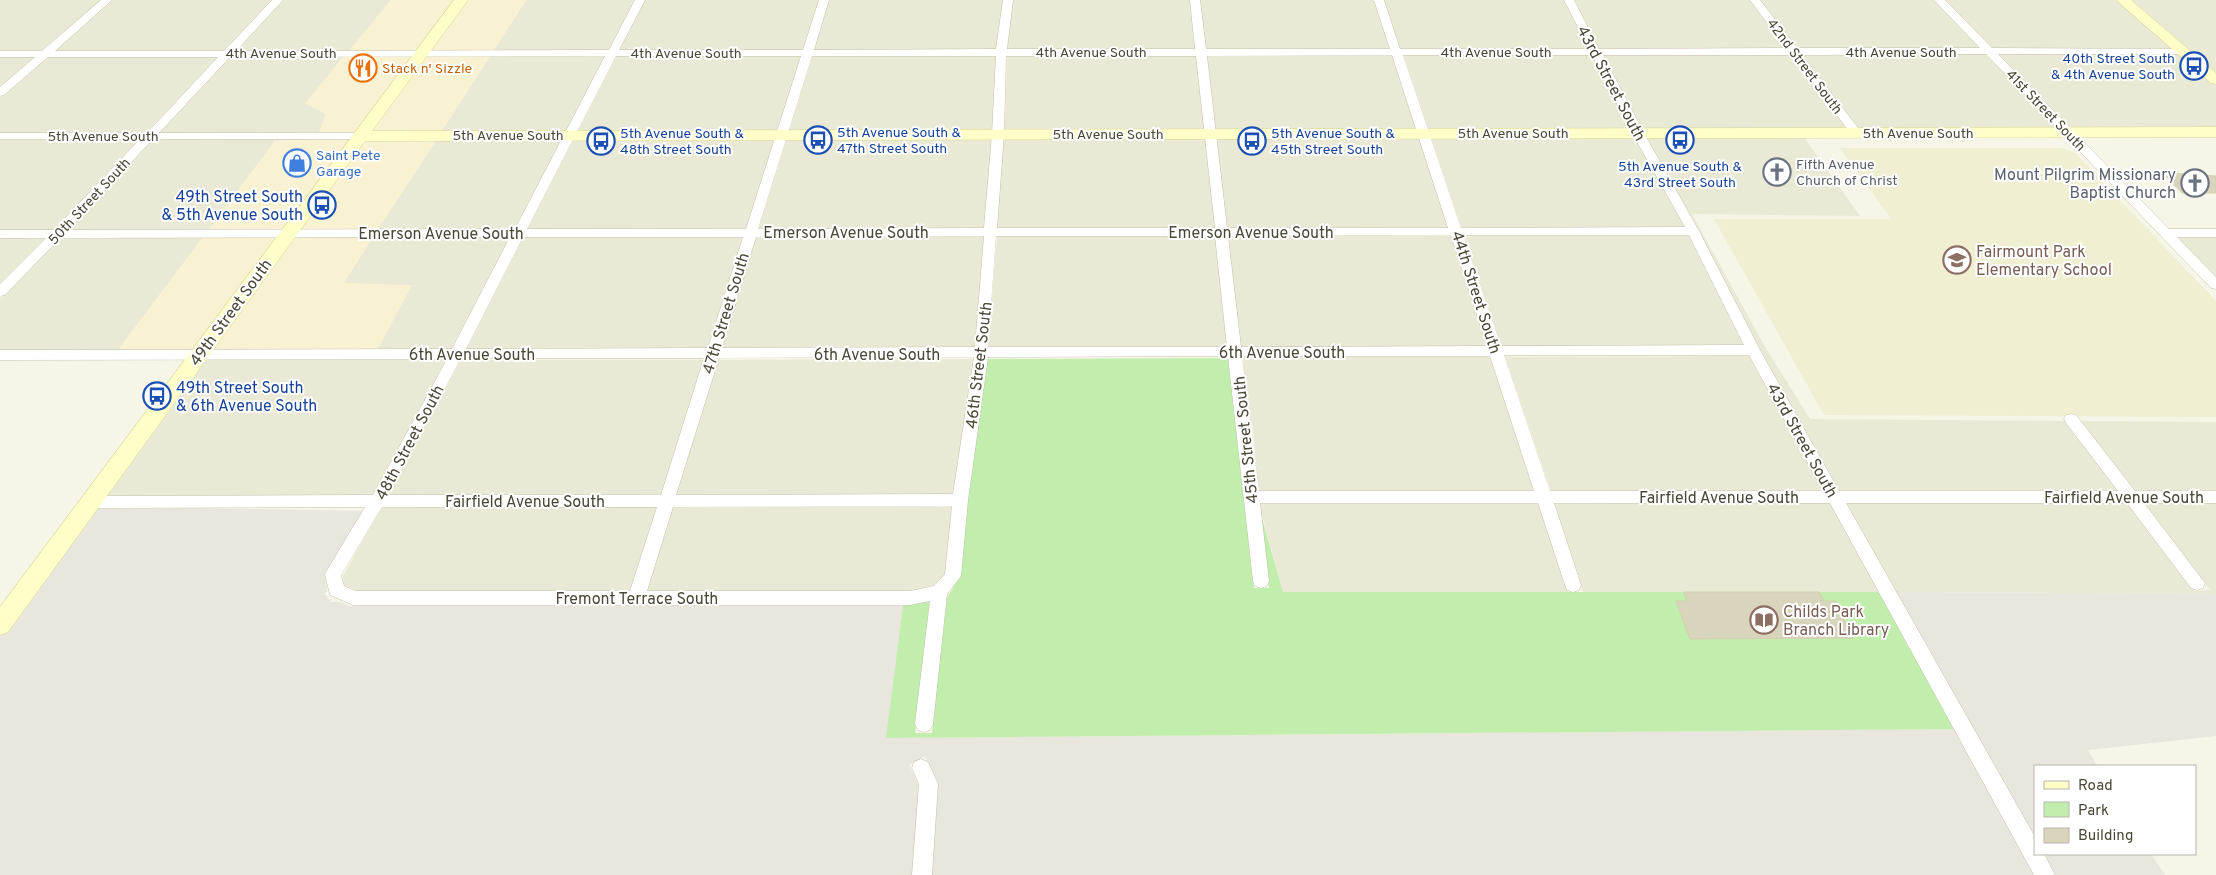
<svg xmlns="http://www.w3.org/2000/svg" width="2216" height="875" font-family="Overpass,sans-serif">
<rect width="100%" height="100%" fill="#f6f5e8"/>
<g fill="#eae9d6">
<path d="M0,0H102L44,51H0Z"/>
<path d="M112,0H273L225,51H54Z"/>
<path d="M283,0H391L349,51H235Z"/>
<path d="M526,0H635L609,50H494Z"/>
<path d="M645,0H819L803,50H619Z"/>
<path d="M829,0H1003L997,50H813Z"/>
<path d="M1013,0H1190L1196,50H1007Z"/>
<path d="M1200,0H1374L1390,49H1206Z"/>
<path d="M1383,0H1564L1589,49H1400Z"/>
<path d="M1574,0H1750L1787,49H1599Z"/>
<path d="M1760,0H1934L1981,49H1797Z"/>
<path d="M1944,0H2118L2174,48L1991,49Z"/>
<path d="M2127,0H2216V76Z"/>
<path d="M1986,54L2058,129H1859L1801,55Z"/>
<path d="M1996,54H2181L2216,84V128L2069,129Z"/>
<path d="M1196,55L1204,130L1004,131L1006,56Z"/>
<path d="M1206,55H1392L1417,130H1215Z"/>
<path d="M1402,55H1592L1631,130H1428Z"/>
<path d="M1602,55H1791L1848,129L1641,130Z"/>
<path d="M219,56L146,133H0V98L47,57Z"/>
<path d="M229,56H344L306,103L327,114L319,132L157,133Z"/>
<path d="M490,56H606L566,132H441Z"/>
<path d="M616,56H801L777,131L577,132Z"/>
<path d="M811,56H996L993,131H788Z"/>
<path d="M0,57H37L0,89Z"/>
<path d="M1645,136H1803L1860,216L1692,214L1764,345L1810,419L2066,421L2118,490H1839L1760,350Z"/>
<path d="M1205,137L1215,228H997L1003,138Z"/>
<path d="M1216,137H1419L1449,227L1227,228Z"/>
<path d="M1430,137H1634L1685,227H1461Z"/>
<path d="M775,138L746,228L527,229L573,139Z"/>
<path d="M786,138H992L985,228H758Z"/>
<path d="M316,139L275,141L209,229L69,230L151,140Z"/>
<path d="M437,139H562L515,229H378Z"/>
<path d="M0,140H140L57,230H0Z"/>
<path d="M985,236L975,349H721L755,237Z"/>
<path d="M997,236H1216L1228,347L988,349Z"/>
<path d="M1228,236H1452L1488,346L1241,347Z"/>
<path d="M1464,236H1689L1744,345L1501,346Z"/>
<path d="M203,237L118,350H0V299L60,239Z"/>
<path d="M373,237H511L451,349H378L343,283Z"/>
<path d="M523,237H743L707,349H465Z"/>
<path d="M2176,237H2216V278Z"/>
<path d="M0,238L48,239L0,286Z"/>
<path d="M1749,356L1824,490L1551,491L1505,357Z"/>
<path d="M1242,357H1491L1536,491H1258L1253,425L1250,424Z"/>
<path d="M974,359L954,494H676L717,360Z"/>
<path d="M202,360H446L373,495L103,496Z"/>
<path d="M460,360H704L661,494L388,495Z"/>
<path d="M2080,421L2216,422V490H2133Z"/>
<path d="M1831,503L1879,592H1283L1259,504H1540L1568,592H1583L1555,504Z"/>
<path d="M1846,503H2128L2195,591L2210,590L2143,503H2216V594L1896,592Z"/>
<path d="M657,507L630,591H358L344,585L343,576L380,508Z"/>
<path d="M672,507H952L945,574L935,586L910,591H646Z"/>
</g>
<g fill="#f9f2d2">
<path d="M391,0H456L419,50L349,51Z"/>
<path d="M466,0H526L494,50H429Z"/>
<path d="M344,56H414L358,132H319L326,114L305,103Z"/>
<path d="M425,56H490L441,132H369Z"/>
<path d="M353,139L285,229H209L275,141Z"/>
<path d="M364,139H437L378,229H297Z"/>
<path d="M203,237H279L196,350H118Z"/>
<path d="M291,237H373L344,283L412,285L378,349L209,350Z"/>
</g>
<g fill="#e8e6dd">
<path d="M195,508L363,511L325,578L327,591L324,594L327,596L328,600L332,599L330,602H340L349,606H903L887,738L1957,729L2036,875H932L938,784L925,756L909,765L920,788L913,875H0V636L93,509Z"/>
<path d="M1896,592L2216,594V736L2088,750L2097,766H2035V838Z"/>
<path d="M2043,854H2151L2165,875H2055Z"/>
</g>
<path fill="#f0efd1" d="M1840,148H2062L2074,152L2216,301V417L1824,415L1714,219H1891Z"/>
<path fill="#c2eead" d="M1228,358L1254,588H1269L1260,511L1283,592H1879L1957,729L886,738L903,606L930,601L915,733H932L947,598L960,576L968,500L987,359Z"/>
<g fill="#d9d4bc" stroke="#d4cfaf">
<path d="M2169,173L2216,176V193H2182L2166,176L2172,177Z"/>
<path d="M1684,592H1819L1824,601H1835L1853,638L1690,639L1676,601H1687Z"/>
</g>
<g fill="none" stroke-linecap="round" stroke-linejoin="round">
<g stroke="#c3c0aa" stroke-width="1">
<g id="street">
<path d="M101,0H112L55,51H224L272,0H283L236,51L609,50L635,0H645L619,50H803L819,0H829L814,50L996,49L1003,0H1013L1007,49H1195L1190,0H1200L1206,49H1390L1374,0H1384L1400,49H1589L1564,0H1574L1599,49L1786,48L1750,0H1760L1797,48H1980L1934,0H1945L1992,48L2187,49L2188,51L2183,54H1998L2169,229H2216V237H2177L2216,277V289L2211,288L1986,54L1802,55L1862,133L1856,136L1852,135L1791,55H1603L1644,133L1699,231L1760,350L1839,491H2118L2066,423L2064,419L2066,415L2071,414L2076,415L2135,491H2216V503H2144L2205,583L2203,588L2197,590L2191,588L2127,503H1846L2035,837V854H2044L2055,875H2034L1830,503H1554L1581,585L1579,590L1573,592L1567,590L1565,585L1538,503H1260L1269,581L1267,586L1261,588L1255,586L1253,581L1228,356L988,357L968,500L961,576L947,594L933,724L930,730L924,732L918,730L915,724L930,601L910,605H353L330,595L325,574L365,507L90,508L84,506L82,502L84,498L90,496L373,495L447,359L0,360V350L452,349L510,237L60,238L5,295L0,296V284L46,238H0V230H54L140,139H0V133H147L218,57H48L4,95L0,96V87L35,57H0V51H42ZM1392,55L1448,228H1227L1207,56ZM1403,55H1592L1632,133L1685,227L1461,228ZM605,56L515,229L68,230L153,139H361L367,136L361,133H159L230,57ZM616,56H801L746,229H527ZM812,56H996L992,134L984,228L758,229ZM1006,56H1196L1215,228H997L1004,134ZM1451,235L1487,346L1241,347L1228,236ZM1463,235H1689L1744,345L1501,346ZM984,236L975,347L722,348L756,237ZM996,236H1215L1227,347H988ZM523,237H743L708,348L466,349ZM1504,355H1749L1823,491H1550ZM1242,356H1490L1534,491H1259ZM974,357L953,494L676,495L719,358ZM461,358H704L661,495H388ZM952,506L945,574L934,586L910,591H647L673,507ZM382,507H657L630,591H355L344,586L341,575Z"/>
<path d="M921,759L928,762L938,784L932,875H912L919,784L912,768L914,762Z"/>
</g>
</g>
<g stroke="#d7d592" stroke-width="1">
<g id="secondary">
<path d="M454,0H468L372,131L2216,127V137L365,141L8,632L0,635V607Z"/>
<path d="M2116,0H2131L2216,73V84L2211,83Z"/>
</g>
</g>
<use href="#street" fill="#fff" fill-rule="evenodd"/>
<use href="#secondary" fill="#fffec9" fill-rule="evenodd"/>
</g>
<defs>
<g id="bus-ring" transform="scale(1.4375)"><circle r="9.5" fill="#fff" stroke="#1a4fb4" stroke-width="1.5"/><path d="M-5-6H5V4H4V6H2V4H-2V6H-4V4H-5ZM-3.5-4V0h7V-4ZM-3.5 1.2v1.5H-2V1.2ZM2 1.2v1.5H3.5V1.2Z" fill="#1a4fb4"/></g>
<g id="restaurant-ring" transform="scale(1.4375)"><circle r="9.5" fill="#fff" stroke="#e8710a" stroke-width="1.5"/><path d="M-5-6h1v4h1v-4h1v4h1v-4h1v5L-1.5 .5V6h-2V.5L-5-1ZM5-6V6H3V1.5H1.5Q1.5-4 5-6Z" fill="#e8710a"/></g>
<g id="shop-ring" transform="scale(1.4375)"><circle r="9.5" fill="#fff" stroke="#3f7fe0" stroke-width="1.5"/><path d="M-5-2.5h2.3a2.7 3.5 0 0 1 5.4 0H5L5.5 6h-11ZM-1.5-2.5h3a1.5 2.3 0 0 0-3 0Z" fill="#3f7fe0"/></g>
<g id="church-ring" transform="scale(1.4375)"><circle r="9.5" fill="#fff" stroke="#6b7280" stroke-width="1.5"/><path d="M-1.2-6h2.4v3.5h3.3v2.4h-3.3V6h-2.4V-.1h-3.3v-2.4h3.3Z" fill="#6b7280"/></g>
<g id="school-ring" transform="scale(1.4375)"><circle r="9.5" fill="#fff" stroke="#8d6e63" stroke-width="1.5"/><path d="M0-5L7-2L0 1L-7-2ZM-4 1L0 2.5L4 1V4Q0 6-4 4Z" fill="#8d6e63"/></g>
<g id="library-ring" transform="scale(1.4375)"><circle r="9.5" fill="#fff" stroke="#8d6e63" stroke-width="1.5"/><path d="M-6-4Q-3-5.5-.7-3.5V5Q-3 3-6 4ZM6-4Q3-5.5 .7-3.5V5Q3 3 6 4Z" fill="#8d6e63"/></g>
</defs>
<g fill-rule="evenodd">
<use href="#bus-ring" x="2194" y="66"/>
<use href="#restaurant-ring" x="363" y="68"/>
<use href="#bus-ring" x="818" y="140"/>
<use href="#bus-ring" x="1680" y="140"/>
<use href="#bus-ring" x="601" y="141"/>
<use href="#bus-ring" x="1252" y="141"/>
<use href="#shop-ring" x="297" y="163"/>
<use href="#church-ring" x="1777" y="172"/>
<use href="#church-ring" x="2195" y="183"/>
<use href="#bus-ring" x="322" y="205"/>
<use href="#school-ring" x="1957" y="260"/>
<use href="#bus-ring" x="157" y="396"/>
<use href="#library-ring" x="1764" y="620"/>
</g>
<g text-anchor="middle" stroke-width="4" stroke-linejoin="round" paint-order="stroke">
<g font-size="14" fill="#4a4736" stroke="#fff">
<text x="1091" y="57">4th Avenue South</text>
<text x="1496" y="57">4th Avenue South</text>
<text x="1901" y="57">4th Avenue South</text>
<text x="281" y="58">4th Avenue South</text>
<text x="686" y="58">4th Avenue South</text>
<text transform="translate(1805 66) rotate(53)" y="5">42nd Street South</text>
<text transform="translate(2046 110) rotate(46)" y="5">41st Street South</text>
<text x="1513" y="138">5th Avenue South</text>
<text x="1918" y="138">5th Avenue South</text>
<text x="1108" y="139">5th Avenue South</text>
<text x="508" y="140">5th Avenue South</text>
<text x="103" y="141">5th Avenue South</text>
<text transform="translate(89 201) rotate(-47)" y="5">50th Street South</text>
</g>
<g font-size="14" fill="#164399" stroke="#fff" text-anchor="start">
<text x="2175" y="63" text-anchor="end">40th Street South<tspan x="2175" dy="16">&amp; 4th Avenue South</tspan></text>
<text x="837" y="137">5th Avenue South &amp;<tspan x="837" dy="16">47th Street South</tspan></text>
<text x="620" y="138">5th Avenue South &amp;<tspan x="620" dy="16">48th Street South</tspan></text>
<text x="1271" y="138">5th Avenue South &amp;<tspan x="1271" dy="16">45th Street South</tspan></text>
<text x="1680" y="171" text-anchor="middle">5th Avenue South &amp;<tspan x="1680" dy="16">43rd Street South</tspan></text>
</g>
<g font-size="14" fill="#c56008" stroke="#fff" text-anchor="start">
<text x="382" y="73">Stack n' Sizzle</text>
</g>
<g font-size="14" fill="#366cbe" stroke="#fff" text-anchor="start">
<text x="316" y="160">Saint Pete<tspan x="316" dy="16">Garage</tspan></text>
</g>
<g font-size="14" fill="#5b616d" stroke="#fff" text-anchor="start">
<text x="1796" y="169">Fifth Avenue<tspan x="1796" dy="16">Church of Christ</tspan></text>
</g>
<g font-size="16" fill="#4a4736" stroke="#fff">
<text transform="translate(1612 83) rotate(62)" y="6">43rd Street South</text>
<text x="846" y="238">Emerson Avenue South</text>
<text x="1251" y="238">Emerson Avenue South</text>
<text x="441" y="239">Emerson Avenue South</text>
<text transform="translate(1477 292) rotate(72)" y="6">44th Street South</text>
<text transform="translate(230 312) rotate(-54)" y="6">49th Street South</text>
<text transform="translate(725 313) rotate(-73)" y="6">47th Street South</text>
<text x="1282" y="358">6th Avenue South</text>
<text x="472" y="360">6th Avenue South</text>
<text x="877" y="360">6th Avenue South</text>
<text transform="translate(978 365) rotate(-83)" y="6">46th Street South</text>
<text transform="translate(1245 440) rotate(-96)" y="6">45th Street South</text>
<text transform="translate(1803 440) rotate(61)" y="6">43rd Street South</text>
<text transform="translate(409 442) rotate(-62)" y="6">48th Street South</text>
<text x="1719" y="503">Fairfield Avenue South</text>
<text x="2124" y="503">Fairfield Avenue South</text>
<text x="525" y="507">Fairfield Avenue South</text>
<text x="637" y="604">Fremont Terrace South</text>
</g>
<g font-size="16" fill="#5b616d" stroke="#fff" text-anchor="end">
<text x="2176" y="180">Mount Pilgrim Missionary<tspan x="2176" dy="18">Baptist Church</tspan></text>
</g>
<g font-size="16" fill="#164399" stroke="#fff" text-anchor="end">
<text x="303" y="202">49th Street South<tspan x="303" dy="18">&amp; 5th Avenue South</tspan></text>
<text x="176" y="393" text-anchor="start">49th Street South<tspan x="176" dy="18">&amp; 6th Avenue South</tspan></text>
</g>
<g font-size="16" fill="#785e54" stroke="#fff" text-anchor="start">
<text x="1976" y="257">Fairmount Park<tspan x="1976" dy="18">Elementary School</tspan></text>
<text x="1783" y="617">Childs Park<tspan x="1783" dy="18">Branch Library</tspan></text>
</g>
</g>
<rect x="2034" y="765" width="162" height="90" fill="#ffffff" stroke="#b7b5af"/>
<rect x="2044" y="781" width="25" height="8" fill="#fffec9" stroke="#b7b5af"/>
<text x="2078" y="790" font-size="15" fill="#4a4736">Road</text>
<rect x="2044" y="802" width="25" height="15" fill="#c2eead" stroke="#b7b5af"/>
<text x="2078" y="815" font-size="15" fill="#4a4736">Park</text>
<rect x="2044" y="828" width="25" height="15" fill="#d9d4bc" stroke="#b7b5af"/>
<text x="2078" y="840" font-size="15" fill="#4a4736">Building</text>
</svg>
